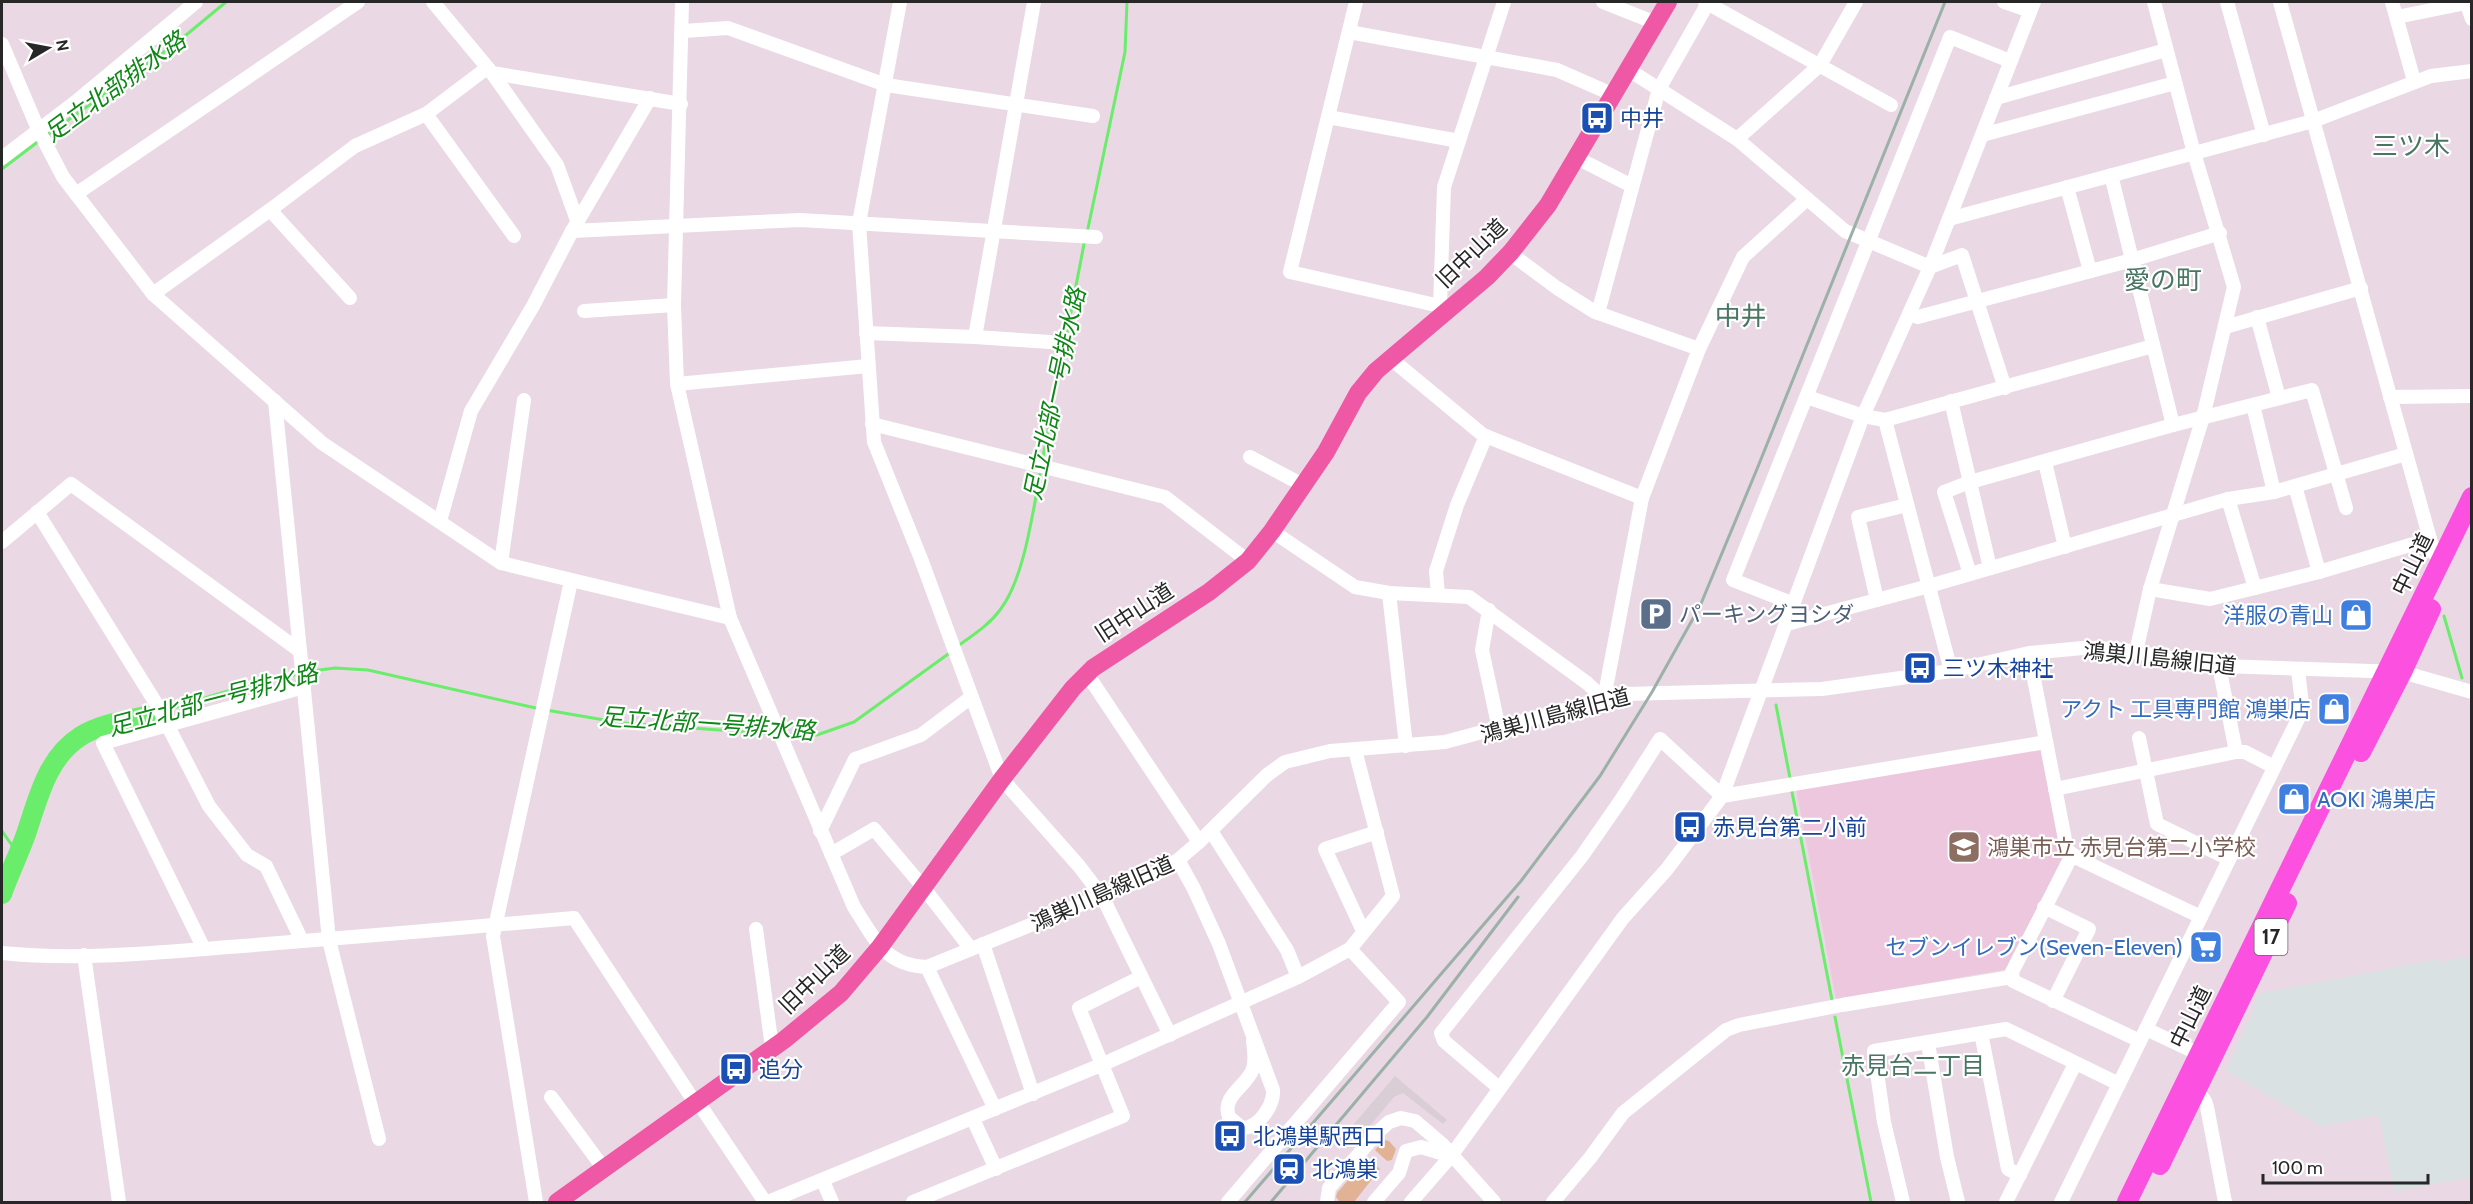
<svg xmlns="http://www.w3.org/2000/svg" width="2473" height="1204" font-family="Cabin,'Noto Sans JP',sans-serif">
<rect width="100%" height="100%" fill="#ead8e4"/>
<path fill="#d9e1e2" d="M2471,956V1177L2394,1192L2379,1115L2321,1126L2226,1071L2251,1016L2257,994L2440,959V962Z"/>
<path fill="#ecc7dd" d="M2038,748L2043,751L2063,856L2008,969L1836,999L1796,788Z"/>
<g fill="#e1b294">
<path d="M1384,1140L1389,1141L1396,1149L1392,1160L1387,1161L1375,1150Z"/>
<path d="M1367,1158L1380,1169L1354,1202H1340L1336,1197L1337,1193Z"/>
</g>
<path fill="#daced6" d="M1395,1076L1447,1120L1443,1124L1403,1093L1394,1097L1358,1140L1348,1131Z"/>
<g fill="none" stroke-linecap="round" stroke-linejoin="round">
<g stroke="#6aed6a" stroke-width="3">
<path d="M47,135L174,45L226,2"/>
<path d="M2,169L39,141"/>
<path d="M1087,233L1125,52L1127,2"/>
<path d="M1042,462L1085,239"/>
<path d="M2444,616L2462,678"/>
<path d="M958,646C973,635 989,625 1000,610C1025,578 1033,509 1041,469"/>
<path d="M305,672L335,668L368,670L540,709"/>
<path d="M1776,705L1790,778"/>
<path d="M546,710L622,723L775,734"/>
<path d="M163,711L231,690L299,674"/>
<path d="M146,716L157,713"/>
<path d="M785,735H817L854,722L951,652"/>
<path d="M1792,792L1832,1000"/>
<path d="M2,831L18,854"/>
<path d="M1835,1017L1871,1202"/>
</g>
<path stroke="#6aed6a" stroke-width="20" d="M2,894C9,874 19,854 26,834C38,799 47,757 81,736C100,724 125,721 146,716"/>
<g stroke="#fff" stroke-width="14">
<path d="M433,2L492,73L681,104"/>
<path d="M682,2L674,305L677,384L730,618L854,907C874,938 885,966 927,967L1156,874L1178,860L1199,842L1267,775L1285,762L1330,751L1445,742L1624,694L1822,689L1951,671L2029,653L2083,648L2116,649L2221,666L2402,672L2472,692"/>
<path d="M900,2L859,223L874,442L921,559L1002,779L1079,866L1102,896L1170,1035"/>
<path d="M1356,2L1290,272L1440,306"/>
<path d="M1603,2L1656,23"/>
<path d="M1705,2L1891,105"/>
<path d="M2004,2L2030,11"/>
<path d="M2227,2L2264,135"/>
<path d="M2280,2L2430,539L2434,553L2440,560"/>
<path d="M2392,2L2414,81"/>
<path d="M2466,2L2472,19"/>
<path d="M2397,17L2466,3"/>
<path d="M683,31L728,28L886,85L1093,116"/>
<path d="M1349,32L1557,70L1614,95"/>
<path d="M2,44L38,129L63,177L153,294L322,443L501,563L730,618"/>
<path d="M1629,70L1737,139L1845,231L1930,267L1962,255L2005,388"/>
<path d="M492,73L557,165L578,223"/>
<path d="M1996,98L2166,50"/>
<path d="M426,114L514,236"/>
<path d="M1328,117L1459,141"/>
<path d="M1982,135L2175,83"/>
<path d="M1737,139L1820,65L1856,2"/>
<path d="M2,158L78,100L196,2"/>
<path d="M1577,158L1632,186"/>
<path d="M2111,175L2173,425"/>
<path d="M2067,187L2090,271"/>
<path d="M76,194L358,2"/>
<path d="M270,210L350,298"/>
<path d="M1949,219L2313,121L2431,76L2472,71"/>
<path d="M572,231L800,220L1096,237"/>
<path d="M1510,253L1557,288L1595,312L1699,349"/>
<path d="M153,294L270,210L355,146L426,114L487,68"/>
<path d="M584,311L674,305"/>
<path d="M1445,311L1440,306L1444,187L1504,2"/>
<path d="M1598,313L1659,89L1708,3"/>
<path d="M1909,314L1918,317L2132,260L2220,233"/>
<path d="M2257,317L2279,398"/>
<path d="M2225,327L2361,288"/>
<path d="M866,333L975,337L1050,342"/>
<path d="M975,337L1034,2"/>
<path d="M1390,358L1483,435L1642,498"/>
<path d="M677,384L868,366"/>
<path d="M1807,397L1863,416L1885,420L2153,346"/>
<path d="M2390,397L2472,396"/>
<path d="M275,401L329,940L379,1139"/>
<path d="M1951,401L1990,568"/>
<path d="M2253,405L2274,492"/>
<path d="M1885,420L1951,671"/>
<path d="M872,424L1165,497L1248,561"/>
<path d="M1250,457L1303,485"/>
<path d="M2045,462L2065,547"/>
<path d="M2295,486L2319,572"/>
<path d="M2228,499L2255,588"/>
<path d="M37,512L157,705L209,806L247,855L266,866L302,941"/>
<path d="M440,521L471,411L533,306L572,231L650,98"/>
<path d="M1272,531L1355,587L1389,593L1469,597L1587,683L1604,699"/>
<path d="M2,542L71,484L300,651"/>
<path d="M501,563L524,400"/>
<path d="M1970,574L1944,492L1970,482L2173,425L2312,390L2346,508"/>
<path d="M2150,589L2210,599L2319,572L2430,539"/>
<path d="M1389,593L1406,746"/>
<path d="M1438,595L1436,571L1457,505L1486,436"/>
<path d="M1877,600L1858,517L1907,505"/>
<path d="M1794,604L1733,580L1950,37L2010,61"/>
<path d="M1489,610L1482,650L1499,729"/>
<path d="M1787,624L1929,586L2228,499L2274,492L2406,454"/>
<path d="M2136,652L2150,589L2203,417L2234,287L2194,153L2154,2"/>
<path d="M2029,653L2067,850L2079,859L2201,917"/>
<path d="M2221,666V676L2236,752"/>
<path d="M1087,674L1199,842"/>
<path d="M1604,699L1642,498L1699,349L1743,257L1807,199"/>
<path d="M2139,738L2157,824L2229,859"/>
<path d="M2055,789L2236,752H2245L2274,767"/>
<path d="M820,831L855,759L921,735L970,698"/>
<path d="M1211,831L1287,950L1298,977"/>
<path d="M831,854L874,829L923,887L971,949"/>
<path d="M2072,855L2012,972L2013,981L2140,1041"/>
<path d="M1178,860L1194,889L1219,944L1273,1090C1274,1105 1259,1128 1242,1128L1229,1117C1221,1096 1246,1087 1253,1069C1256,1060 1254,1050 1253,1041"/>
<path d="M2044,907L2089,929L2053,1001"/>
<path d="M756,929L771,1040L774,1048"/>
<path d="M1363,931L1325,849L1377,832"/>
<path d="M983,944L1033,1094"/>
<path d="M204,949L103,743L304,687"/>
<path d="M2,953C81,961 163,952 243,946C353,937 464,928 574,918L692,1098L702,1108L765,1202"/>
<path d="M84,955L119,1202"/>
<path d="M927,967L995,1109"/>
<path d="M2146,1029L2199,1054"/>
<path d="M1981,1033L2008,1169L2020,1175"/>
<path d="M1928,1043L1947,1157L1958,1202"/>
<path d="M1499,1088L1444,1041L1441,1033L1582,856L1621,800L1660,739L1722,796L2046,742"/>
<path d="M2197,1090L2205,1101L2207,1107L2225,1202"/>
<path d="M551,1097L604,1169"/>
<path d="M973,1119L996,1169"/>
<path d="M823,1181L832,1202"/>
<path d="M536,1202L493,936L571,581"/>
<path d="M768,1202L1101,1065L1298,977L1350,949L1393,896L1355,750"/>
<path d="M913,1202L1123,1116L1079,1008L1141,977"/>
<path d="M1228,1202L1399,1002L1350,949"/>
<path d="M1327,1202L1329,1188L1379,1131L1389,1122L1401,1118L1415,1121L1442,1144L1494,1202"/>
<path d="M1374,1202L1399,1173L1406,1151L1421,1147L1451,1156"/>
<path d="M1411,1202L1451,1156L1623,918L1667,869L1722,796L1863,416L1930,267L2034,2"/>
<path d="M1553,1202L1590,1158L1623,1113L1726,1030L1739,1025L1842,1005L2012,977"/>
<path d="M1903,1202L1884,1122L1874,1051L2006,1029L2119,1084"/>
<path d="M2006,1202L2075,1064"/>
<path d="M2061,1202L2301,713L2302,704L2298,670"/>
</g>
<path stroke="#ef58a4" stroke-width="18" d="M557,1202L784,1040L841,993L880,947L1002,779L1073,688L1093,668L1209,592L1248,561L1272,531L1326,452L1358,393L1376,371L1487,277L1511,252L1548,205L1668,2"/>
<g stroke="#fc50e0" stroke-width="20">
<path d="M2361,752L2402,672L2431,609"/>
<path d="M2160,1165L2287,903"/>
<path d="M2127,1202L2472,497"/>
</g>
<g stroke="#9bb1a8" stroke-width="3">
<path d="M1245,1202L1521,881L1600,776L1652,692L1700,606L1757,469L1945,2"/>
<path d="M1271,1202L1427,1017L1518,897"/>
</g>
</g>
<defs>
<g id="bus-square" transform="scale(1.725)"><rect x="-9" y="-9" width="18" height="18" rx="4" fill="#1a4fb4" stroke="#fff"/><path d="M-5-6H5V4H4V6H2V4H-2V6H-4V4H-5ZM-3.5-4V0h7V-4ZM-3.5 1.2v1.5H-2V1.2ZM2 1.2v1.5H3.5V1.2Z" fill="#fff"/></g>
<g id="parking-square" transform="scale(1.725)"><rect x="-9" y="-9" width="18" height="18" rx="4" fill="#5c6f8a" stroke="#fff"/><path d="M-3.5-5.5H1a3.5 3.5 0 0 1 0 7H-1V5.5H-3.5ZM-1-3.4V-.6H.8a1.4 1.4 0 0 0 0-2.8Z" fill="#fff"/></g>
<g id="shop-square" transform="scale(1.725)"><rect x="-9" y="-9" width="18" height="18" rx="4" fill="#3f7fe0" stroke="#fff"/><path d="M-5-2.5h2.3a2.7 3.5 0 0 1 5.4 0H5L5.5 6h-11ZM-1.5-2.5h3a1.5 2.3 0 0 0-3 0Z" fill="#fff"/></g>
<g id="school-square" transform="scale(1.725)"><rect x="-9" y="-9" width="18" height="18" rx="4" fill="#8d6e63" stroke="#fff"/><path d="M0-5L7-2L0 1L-7-2ZM-4 1L0 2.5L4 1V4Q0 6-4 4Z" fill="#fff"/></g>
<g id="supermarket-square" transform="scale(1.725)"><rect x="-9" y="-9" width="18" height="18" rx="4" fill="#3f7fe0" stroke="#fff"/><path d="M-6-5.5h2.5l.6 2H6L4.5 2H-2.5L-4.4-4H-6ZM-1.5 3.2a1.3 1.3 0 1 0 .1 0ZM3 3.2a1.3 1.3 0 1 0 .1 0Z" fill="#fff"/></g>
<g id="station-square" transform="scale(1.725)"><rect x="-9" y="-9" width="18" height="18" rx="4" fill="#1a4fb4" stroke="#fff"/><path d="M-3-6H3Q5-6 5-4V2Q5 4 3 4L4.5 6H3L1.5 4h-3L-3 6H-4.5L-3 4Q-5 4-5 2V-4Q-5-6-3-6ZM-3.5-4v3h7v-3ZM-3.5 1v1.5H-2V1ZM2 1v1.5H3.5V1Z" fill="#fff"/></g>
</defs>
<g fill-rule="evenodd">
<use href="#bus-square" x="1597" y="118"/>
<use href="#parking-square" x="1656" y="614"/>
<use href="#shop-square" x="2356" y="615"/>
<use href="#bus-square" x="1920" y="668"/>
<use href="#shop-square" x="2334" y="709"/>
<use href="#shop-square" x="2294" y="799"/>
<use href="#bus-square" x="1690" y="827"/>
<use href="#school-square" x="1964" y="847"/>
<use href="#supermarket-square" x="2206" y="947"/>
<use href="#bus-square" x="736" y="1069"/>
<use href="#bus-square" x="1230" y="1136"/>
<use href="#station-square" x="1289" y="1169"/>
</g>
<g text-anchor="middle" stroke-width="4.5" stroke-linejoin="round" paint-order="stroke">
<rect fill="#fff" stroke="#686868" stroke-width="1.5" x="2254.5" y="919" width="33" height="36" rx="4.5"/>
<g font-size="21" font-weight="bold" fill="#272727">
<text x="2271" y="944">17</text>
</g>
<g font-size="22" fill="#164399" stroke="#fff" text-anchor="start">
<text x="1620" y="126">中井</text>
<text x="1943" y="676">三ツ木神社</text>
<text x="1713" y="835">赤見台第二小前</text>
<text x="759" y="1077">追分</text>
<text x="1253" y="1144">北鴻巣駅西口</text>
<text x="1312" y="1177">北鴻巣</text>
</g>
<g font-size="22" fill="#272727" stroke="#fff">
<text transform="translate(1471 253) rotate(-44)" y="8">旧中山道</text>
<text transform="translate(2412 564) rotate(-64)" y="8">中山道</text>
<text transform="translate(1134 612) rotate(-33)" y="8">旧中山道</text>
<text transform="translate(2160 658) rotate(6)" y="8">鴻巣川島線旧道</text>
<text transform="translate(1555 715) rotate(-15)" y="8">鴻巣川島線旧道</text>
<text transform="translate(1102 893) rotate(-24)" y="8">鴻巣川島線旧道</text>
<text transform="translate(814 979) rotate(-44)" y="8">旧中山道</text>
<text transform="translate(2190 1017) rotate(-64)" y="8">中山道</text>
</g>
<g font-size="22" fill="#4e5e75" stroke="#fff" text-anchor="start">
<text x="1679" y="622">パーキングヨシダ</text>
</g>
<g font-size="22" fill="#366cbe" stroke="#fff" text-anchor="end">
<text x="2333" y="623">洋服の青山</text>
<text x="2311" y="717">アクト 工具専門館 鴻巣店</text>
<text x="2317" y="807" text-anchor="start">AOKI 鴻巣店</text>
<text x="2183" y="955">セブンイレブン(Seven-Eleven)</text>
</g>
<g font-size="22" fill="#785e54" stroke="#fff" text-anchor="start">
<text x="1987" y="855">鴻巣市立 赤見台第二小学校</text>
</g>
<g font-size="24" font-style="italic" fill="#0e8717" stroke="#fff">
<text transform="translate(115 87) rotate(-36)" y="8">足立北部排水路</text>
<text transform="translate(1055 394) rotate(-78)" y="8">足立北部一号排水路</text>
<text transform="translate(213 700) rotate(-15)" y="8">足立北部一号排水路</text>
<text transform="translate(707 724) rotate(4)" y="8">足立北部一号排水路</text>
</g>
<g font-size="24" fill="#487662" stroke="#fff">
<text x="1913" y="1074">赤見台二丁目</text>
</g>
<g font-size="26" fill="#487662" stroke="#fff">
<text x="2411" y="155">三ツ木</text>
<text x="2163" y="289">愛の町</text>
<text x="1741" y="325">中井</text>
</g>
</g>
<rect width="2473" height="1204" fill="none" stroke="#272727" stroke-width="6"/>
<g transform="translate(48 48) rotate(80)" stroke="#ffffff" stroke-width="4.5" paint-order="stroke">
<path d="M0-4.5L10 22L0 15L-10 22Z" fill="#272727"/>
<text y="-9" font-size="16" font-weight="bold" text-anchor="middle" fill="#272727">N</text>
</g>
<path d="M2263 1174v9h165v-9" fill="none" stroke="#272727" stroke-width="3"/>
<text x="2272" y="1174" font-size="18" fill="#272727" stroke="#ffffff" stroke-width="4.5" paint-order="stroke">100 m</text>
</svg>
